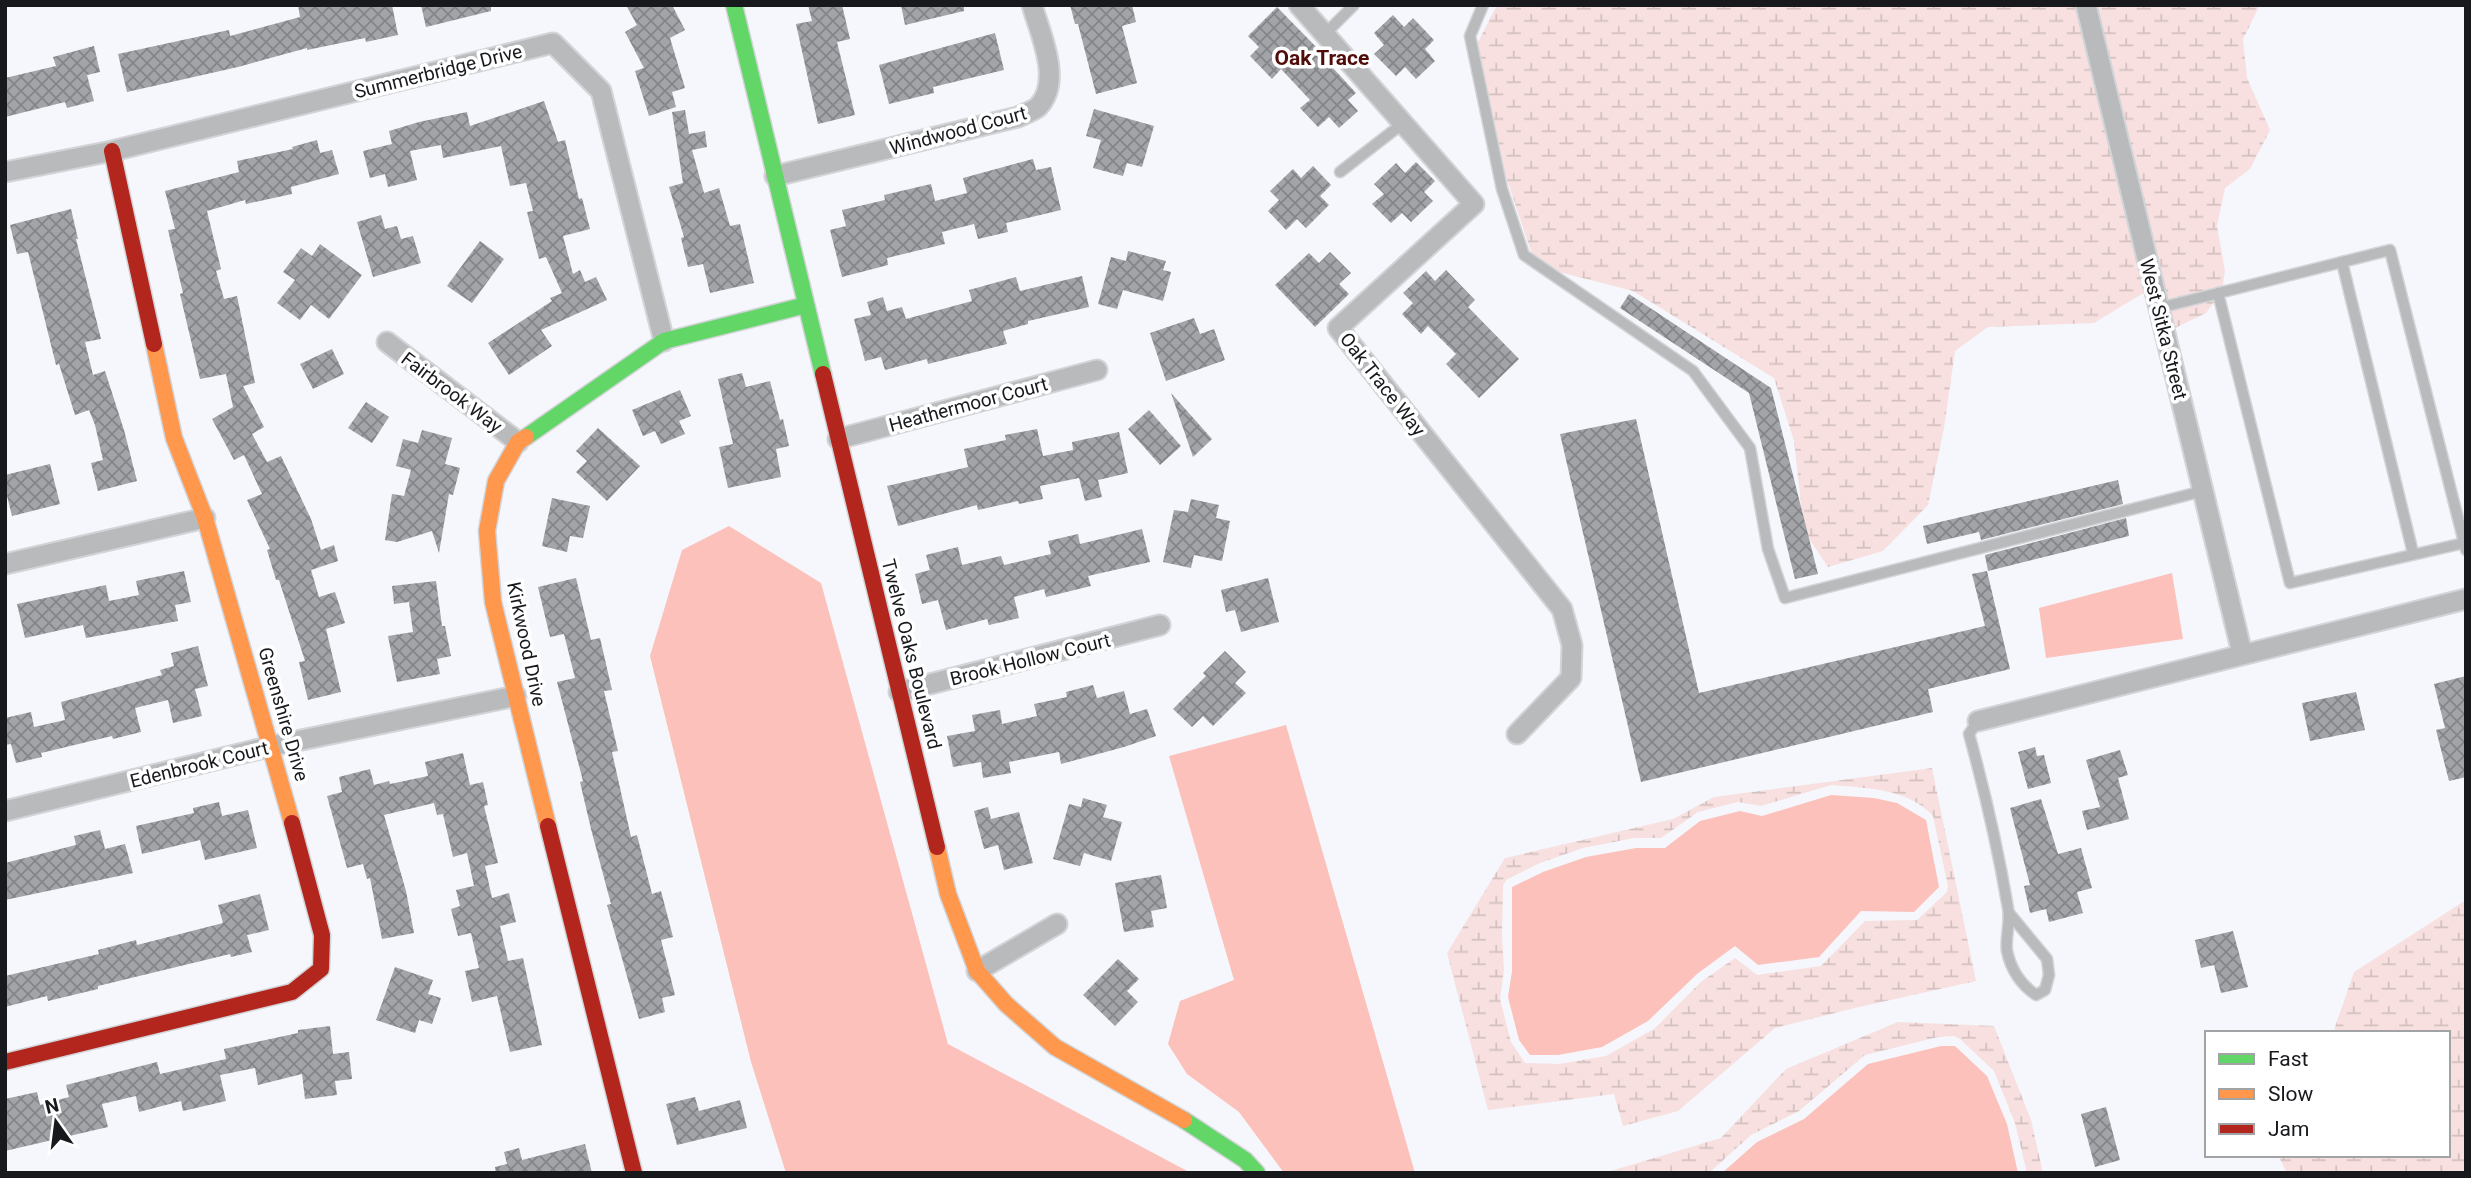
<svg xmlns="http://www.w3.org/2000/svg" width="2471" height="1178" font-family="Roboto,sans-serif">
<defs>
<pattern id="wetland-marsh" width="20" height="14" patternUnits="userSpaceOnUse" patternTransform="scale(1.75)"><rect width="20" height="14" fill="#f7e0df"/><path d="M1 5h8M5 5V1M11 12h8M15 12V8" fill="none" stroke="#d3c0bf"/></pattern>
<pattern id="building-cross-hatch" width="8" height="8" patternUnits="userSpaceOnUse" patternTransform="scale(1.75)"><rect width="8" height="8" fill="#a3a4a8"/><path d="M0 0l8 8M0 8l8-8" fill="none" stroke="#848588"/></pattern>
</defs>
<rect width="100%" height="100%" fill="#f5f7fc"/>
<g fill="url(#wetland-marsh)" fill-rule="evenodd">
<path d="M1497,5H2075L2145,292L2094,323L1988,327L1955,351L1944,428L1928,505L1883,551L1828,567L1804,531L1794,441L1774,378L1633,291L1536,266L1504,171L1471,56Z"/>
<path d="M2096,5H2260L2243,39L2247,78L2270,130L2250,169L2225,188L2217,226L2225,271L2222,291L2206,313L2173,329Z"/>
<path d="M1932,768L1976,981L1859,1007L1775,1028L1678,1111L1623,1126L1614,1094L1488,1110L1447,953L1505,858L1673,819L1714,797ZM1831,785C1865,788 1908,788 1933,816L1948,886L1947,892L1917,920L1865,921L1821,966L1757,975L1735,958L1702,981L1654,1029L1606,1056L1559,1064L1525,1063L1511,1042L1500,999L1504,970L1502,935L1503,886L1506,880L1540,863L1583,848L1634,838H1661L1698,812L1738,802L1761,806Z"/>
<path d="M2466,900V1173H2287L2278,1155H2448V1033H2333L2354,972Z"/>
<path d="M1898,1022L1994,1026L2031,1120L2043,1173H2027L2015,1123L1994,1071L1960,1039L1954,1036L1938,1037L1865,1055L1799,1111L1751,1135L1709,1173H1604L1721,1138L1786,1069Z"/>
</g>
<g fill="#fcc1bb">
<path d="M729,526L821,583L948,1044L1191,1173H786L751,1062L650,656L682,550Z"/>
<path d="M2172,573L2183,639L2046,658L2039,608Z"/>
<path d="M1286,725L1415,1173H1284L1239,1112L1187,1074L1168,1044L1180,1001L1234,980L1169,756Z"/>
<path d="M1831,795L1874,798L1897,803L1926,820L1939,887L1914,912L1861,911L1819,957L1758,965L1735,946L1697,974L1648,1021L1602,1047L1558,1055H1530L1519,1040L1508,997L1512,971V887L1543,872L1586,857L1636,848H1665L1700,821L1740,811L1762,816Z"/>
<path d="M1941,1046H1955L1987,1076L2007,1124L2018,1173H1722L1757,1142L1804,1119L1868,1064Z"/>
</g>
<g fill="url(#building-cross-hatch)">
<path d="M298,5H392L398,35L366,42L365,38L307,50V48L238,67L127,92L118,54L229,30L230,36L300,17Z"/>
<path d="M421,5H491V11L426,27Z"/>
<path d="M626,5H672L685,30L670,38L685,88L672,92L676,107L649,116L635,71L644,68L625,32L637,25Z"/>
<path d="M808,5H842L850,39L837,42L855,115L818,124L796,24L812,21Z"/>
<path d="M901,5H964V11L905,25Z"/>
<path d="M1070,5H1132L1136,22L1122,26L1137,83L1096,94L1078,24H1075Z"/>
<path d="M1277,7L1322,53L1320,54L1356,93L1348,100L1358,111L1339,128L1329,117L1318,127L1300,108L1310,100L1296,85L1281,69L1272,79L1250,56L1259,47L1248,36Z"/>
<path d="M1393,15L1404,27L1413,18L1434,40L1425,49L1435,61L1416,79L1405,67L1396,76L1374,54L1384,45L1374,33Z"/>
<path d="M995,33L1004,70L933,87L934,93L889,104L879,65Z"/>
<path d="M94,46L100,72L87,75L94,101L67,108L65,102L5,117V78L56,66L53,57Z"/>
<path d="M544,101L558,142L565,140L579,199L582,198L590,229L563,236L573,274L580,270L585,282L596,277L607,300L541,330L552,346L509,375L488,343L552,301L550,298L562,293L546,257L539,259L527,212L533,211L526,183L510,186L501,146L443,158L441,145L410,151L417,180L388,187L385,174L370,178L363,151L392,144L389,131L419,122L467,112L470,126Z"/>
<path d="M1094,109L1154,126L1142,167L1127,163L1123,176L1093,168L1101,140L1086,136Z"/>
<path d="M685,110L689,134L705,131L707,147L692,150L704,193L719,188L730,226L740,224L754,283L710,293L703,264L688,267L681,238L684,237L669,187L683,183L672,112Z"/>
<path d="M317,140L320,153L332,150L339,174L291,187L292,194L246,204L245,200L207,211L221,269L216,271L224,299L237,296L255,383L243,386L264,427L252,434L267,462L281,456L311,519L321,550L334,545L338,561L311,570L319,597L335,592L345,623L326,629L341,692L308,700L299,662L305,661L279,580H276L267,550L270,549L247,500L262,494L244,455L234,460L212,419L233,407L226,374L200,379L180,294L183,293L168,230L175,229L165,191L239,172L237,161L293,149L292,147Z"/>
<path d="M1033,159L1036,170L1051,167L1061,210L1006,223L1008,232L978,239L974,224L942,232L945,244L887,258L888,265L842,277L830,230L846,226L842,210L885,200L884,195L931,184L935,201L967,193L963,178Z"/>
<path d="M1416,162L1435,181L1424,192L1433,201L1411,222L1402,213L1391,223L1372,204L1384,194L1374,184L1396,163L1405,173Z"/>
<path d="M1313,166L1331,185L1320,196L1329,205L1306,228L1297,219L1286,230L1268,211L1279,200L1270,191L1293,169L1301,178Z"/>
<path d="M71,209L78,239H76L101,339L85,342L93,375L105,371L124,430L137,481L98,491L91,463L103,460L95,425L89,410L75,415L59,364L56,365L28,252L17,254L10,225Z"/>
<path d="M381,215L385,229L397,226L401,239L413,236L421,263L373,277L357,222Z"/>
<path d="M480,241L504,259L472,303L447,286Z"/>
<path d="M320,244L362,275L329,319L311,305L300,320L277,303L295,280L283,272L301,248L312,256Z"/>
<path d="M1128,251L1166,261L1163,270L1171,272L1163,301L1123,290L1117,309L1098,304L1111,257L1126,261Z"/>
<path d="M1330,252L1351,273L1339,284L1349,294L1315,327L1275,285L1309,253L1319,263Z"/>
<path d="M1446,270L1475,300L1468,307L1519,359L1479,398L1446,364L1456,354L1428,326L1421,334L1402,314L1413,303L1403,293L1426,271L1435,281Z"/>
<path d="M1082,276L1089,307L1028,321V324L1003,331L1007,344L928,364L927,359L885,370L881,357L865,361L854,319L871,315L867,302L883,297L887,311L902,307L906,319L972,301L969,290L1016,277L1020,291Z"/>
<path d="M1629,294L1771,388L1818,574L1795,579L1749,393L1620,308Z"/>
<path d="M1194,318L1200,334L1214,329L1225,360L1166,381L1150,333Z"/>
<path d="M332,349L344,374L313,389L300,364Z"/>
<path d="M742,373L746,387L770,381L780,420L783,419L789,446L776,449L781,477L728,488L719,447L733,444L718,379Z"/>
<path d="M680,390L691,416L679,421L685,434L661,444L655,431L643,436L632,410Z"/>
<path d="M1171,393L1212,439L1193,457Z"/>
<path d="M366,402L389,417L372,443L348,428Z"/>
<path d="M1149,410L1181,446L1160,465L1128,429Z"/>
<path d="M1636,419L1699,693L1985,626L1972,574L1987,571L2010,669L1928,689L1933,712L1641,782L1560,434Z"/>
<path d="M598,428L640,466L607,501L576,472L587,461L576,451Z"/>
<path d="M1037,429L1043,456L1073,450L1072,442L1119,432L1128,473L1098,480L1102,497L1085,501L1079,478L1040,486L1043,499L1019,504L1018,501L978,510L977,505L898,526L887,486L968,467L964,449L1006,440L1005,435Z"/>
<path d="M422,430L452,438L445,464L460,468L453,495L449,494L439,553L432,531L397,542L385,540L392,494L404,496L411,470L396,466L403,439L418,443Z"/>
<path d="M50,464L60,504L12,516L5,488V475Z"/>
<path d="M2118,480L2123,504L1981,540L1979,532L1927,544L1923,526Z"/>
<path d="M552,498L590,506L583,538L570,536L567,552L542,546Z"/>
<path d="M1191,499L1219,505L1216,518L1230,521L1222,561L1194,555L1191,568L1163,562L1174,510L1188,512Z"/>
<path d="M2126,518L2129,536L1988,571L1985,555Z"/>
<path d="M1142,529L1150,562L1088,576L1091,586L1046,597L1044,589L1014,597L1019,618L989,625L987,619L946,630L938,600L922,604L915,574L930,570L926,555L958,547L962,565L1001,556L1004,565L1051,554L1048,541L1078,534L1080,544Z"/>
<path d="M184,571L191,602L175,605L178,621L86,638L83,625L25,638L17,604L106,585L109,601L139,595L136,581Z"/>
<path d="M576,578L591,640L600,638L612,690L604,691L618,751L612,752L631,837L637,835L652,894L661,891L673,937L661,940L675,995L662,998L665,1012L639,1019L607,905L611,904L591,829L580,782L583,781L557,682L575,678L564,634L550,637L538,587Z"/>
<path d="M1268,578L1279,622L1241,632L1235,610L1226,612L1221,590Z"/>
<path d="M436,581L442,626H445L451,656L437,659L440,674L397,682L388,636L413,632L409,602L394,604L392,586Z"/>
<path d="M198,646L208,686L195,689L202,716L173,723L168,700L135,708L141,732L113,739L112,736L41,753L42,757L16,763L11,744L5,745V718L31,712L34,727L65,720L61,702L162,675L160,670L174,666L171,653Z"/>
<path d="M1225,651L1246,672L1235,683L1246,693L1213,726L1203,716L1192,727L1173,709L1206,676L1203,673Z"/>
<path d="M2466,676V777L2449,781L2436,730L2445,728L2434,684Z"/>
<path d="M1093,685L1097,698L1124,691L1130,714L1147,709L1156,736L1124,747L1061,764L1059,752L1009,762L1011,773L983,778L981,762L953,767L947,736L975,731L972,715L1000,710L1002,724L1037,716L1034,704L1067,697L1066,692Z"/>
<path d="M2356,692L2365,730L2310,741L2302,703Z"/>
<path d="M2035,747L2037,756L2044,755L2051,783L2028,789L2018,752Z"/>
<path d="M2120,750L2128,775L2118,778L2129,819L2087,830L2082,811L2100,807L2086,760Z"/>
<path d="M463,753L470,785L483,782L488,805L484,806L498,863L485,866L492,898L509,893L516,922L500,926L508,961L523,958L542,1045L510,1052L497,996L472,1002L465,971L479,968L471,933L458,936L451,909L460,906L456,890L474,886L467,853L453,857L443,814L437,815L434,803L384,815L406,891L414,933L382,939L370,878L367,879L363,864L347,868L327,796L342,792L339,777L370,769L374,785L389,781L390,784L428,776L425,762Z"/>
<path d="M1083,798L1107,805L1103,817L1122,822L1111,861L1084,853L1080,866L1053,859L1069,804L1081,807Z"/>
<path d="M2041,799L2058,854L2081,848L2092,888L2077,892L2083,913L2049,922L2046,909L2030,913L2024,886L2030,885L2010,808Z"/>
<path d="M219,802L222,816L248,810L257,848L205,860L200,840L142,854L136,826L194,813L193,808Z"/>
<path d="M988,807L991,819L1019,812L1033,863L1004,870L998,845L984,849L974,811Z"/>
<path d="M100,830L105,849L125,844L133,873L5,900V863L76,845L74,836Z"/>
<path d="M1161,875L1167,908L1151,911L1154,927L1124,932L1115,883Z"/>
<path d="M260,894L269,930L247,935L252,952L231,957L230,954L98,986V989L48,1001L47,996L5,1007V976L99,954L98,950L136,940L137,945L223,923L218,905Z"/>
<path d="M2233,931L2248,987L2221,993L2214,965L2201,968L2195,940Z"/>
<path d="M1118,959L1139,979L1127,991L1138,1002L1115,1026L1083,995Z"/>
<path d="M395,967L433,980L428,994L441,998L432,1024L419,1020L415,1033L376,1020Z"/>
<path d="M330,1026L333,1054L349,1052L352,1079L335,1081L337,1095L305,1099L302,1074L258,1085L255,1068L220,1075L226,1101L183,1111L181,1101L139,1112L136,1096L102,1104L108,1127L5,1151V1099L37,1092L40,1105L69,1097L66,1085L157,1062L160,1074L226,1059L224,1049L298,1033V1030Z"/>
<path d="M695,1097L699,1111L740,1100L747,1128L677,1145L666,1104Z"/>
<path d="M2106,1107L2120,1160L2095,1167L2081,1114Z"/>
<path d="M585,1144L592,1173H496L495,1167L507,1164L504,1152L519,1148L522,1160Z"/>
</g>
<g fill="none" stroke-linecap="round" stroke-linejoin="round">
<g stroke="#d2d4d7" stroke-width="13">
<g id="lane">
<path d="M1483,5L1470,36L1502,189L1524,255L1693,371L1750,448L1768,549L1785,598L2203,491"/>
<path d="M1324,35L1354,5"/>
<path d="M1340,172L1402,124"/>
<path d="M2342,262L2413,553"/>
<path d="M2218,293L2290,583L2464,543"/>
<path d="M2159,308L2390,250L2466,550"/>
<path d="M1978,721L1969,734C1985,792 1998,849 2008,908C2011,922 2005,937 2007,951C2011,970 2020,984 2036,995L2045,990L2049,975L2047,959L2009,913"/>
</g>
</g>
<g stroke="#d2d4d7" stroke-width="23">
<g id="street">
<path d="M1299,5L1474,204L1338,328L1562,609L1572,645L1571,678L1517,734"/>
<path d="M2086,5L2242,653"/>
<path d="M5,172L112,151L553,43L601,91L664,341"/>
<path d="M775,176L1018,117C1024,114 1033,111 1038,107C1063,81 1040,34 1032,5"/>
<path d="M387,342L518,442"/>
<path d="M838,439L1097,370"/>
<path d="M5,564L205,518"/>
<path d="M899,692L1160,625"/>
<path d="M1978,721L2466,599"/>
<path d="M5,811L272,746L516,696"/>
<path d="M977,971L1057,924"/>
</g>
</g>
<g stroke="#d2d4d7" stroke-width="19">
<g id="fast">
<path d="M734,5L823,374"/>
<path d="M526,437L664,341L806,305"/>
<path d="M1184,1120L1245,1160L1257,1173"/>
</g>
</g>
<g stroke="#d2d4d7" stroke-width="19">
<g id="slow">
<path d="M154,344L174,438L205,518L292,823"/>
<path d="M526,437L518,442L496,481L487,531L493,602L548,826"/>
<path d="M937,847L948,894L977,971L1006,1004L1055,1047L1184,1120"/>
</g>
</g>
<g stroke="#d2d4d7" stroke-width="19">
<g id="jam">
<path d="M112,151L154,344"/>
<path d="M823,374L937,847"/>
<path d="M548,826L634,1173"/>
<path d="M5,1062L292,992L321,969L322,935L292,823"/>
</g>
</g>
<use href="#lane" stroke="#b9babc" stroke-width="10"/>
<use href="#street" stroke="#b9babc" stroke-width="19"/>
<use href="#fast" stroke="#63d668" stroke-width="16"/>
<use href="#slow" stroke="#ff974d" stroke-width="16"/>
<use href="#jam" stroke="#b3261e" stroke-width="16"/>
</g>
<g text-anchor="middle" stroke-width="7" stroke-linejoin="round" paint-order="stroke">
<g font-size="19" fill="#17191d" stroke="#fff">
<text transform="translate(438 71) rotate(-14)" y="7">Summerbridge Drive</text>
<text transform="translate(958 130) rotate(-15)" y="7">Windwood Court</text>
<text transform="translate(2164 329) rotate(76)" y="7">West Sitka Street</text>
<text transform="translate(1383 384) rotate(52)" y="7">Oak Trace Way</text>
<text transform="translate(452 392) rotate(37)" y="7">Fairbrook Way</text>
<text transform="translate(968 404) rotate(-15)" y="7">Heathermoor Court</text>
<text transform="translate(527 644) rotate(78)" y="7">Kirkwood Drive</text>
<text transform="translate(912 654) rotate(76)" y="7">Twelve Oaks Boulevard</text>
<text transform="translate(1030 659) rotate(-14)" y="7">Brook Hollow Court</text>
<text transform="translate(284 714) rotate(74)" y="7">Greenshire Drive</text>
<text transform="translate(199 764) rotate(-14)" y="7">Edenbrook Court</text>
</g>
<g font-size="21" font-weight="bold" fill="#500c09" stroke="#fff">
<text x="1322" y="65">Oak Trace</text>
</g>
</g>
<rect width="2471" height="1178" fill="none" stroke="#17191d" stroke-width="14"/>
<rect x="2205" y="1031" width="245" height="126" fill="#ffffff" stroke="#a2a3a5" stroke-width="2"/>
<rect x="2219" y="1054" width="35" height="10" fill="#63d668" stroke="#a2a3a5" stroke-width="2"/>
<text x="2268" y="1066" font-size="21" fill="#17191d">Fast</text>
<rect x="2219" y="1089" width="35" height="10" fill="#ff974d" stroke="#a2a3a5" stroke-width="2"/>
<text x="2268" y="1101" font-size="21" fill="#17191d">Slow</text>
<rect x="2219" y="1124" width="35" height="10" fill="#b3261e" stroke="#a2a3a5" stroke-width="2"/>
<text x="2268" y="1136" font-size="21" fill="#17191d">Jam</text>
<g transform="translate(56 1122) rotate(346)" stroke="#ffffff" stroke-width="5" paint-order="stroke">
<path d="M0-5L12 26L0 18L-12 26Z" fill="#17191d"/>
<text y="-10" font-size="19" font-weight="bold" text-anchor="middle" fill="#17191d">N</text>
</g>
</svg>
